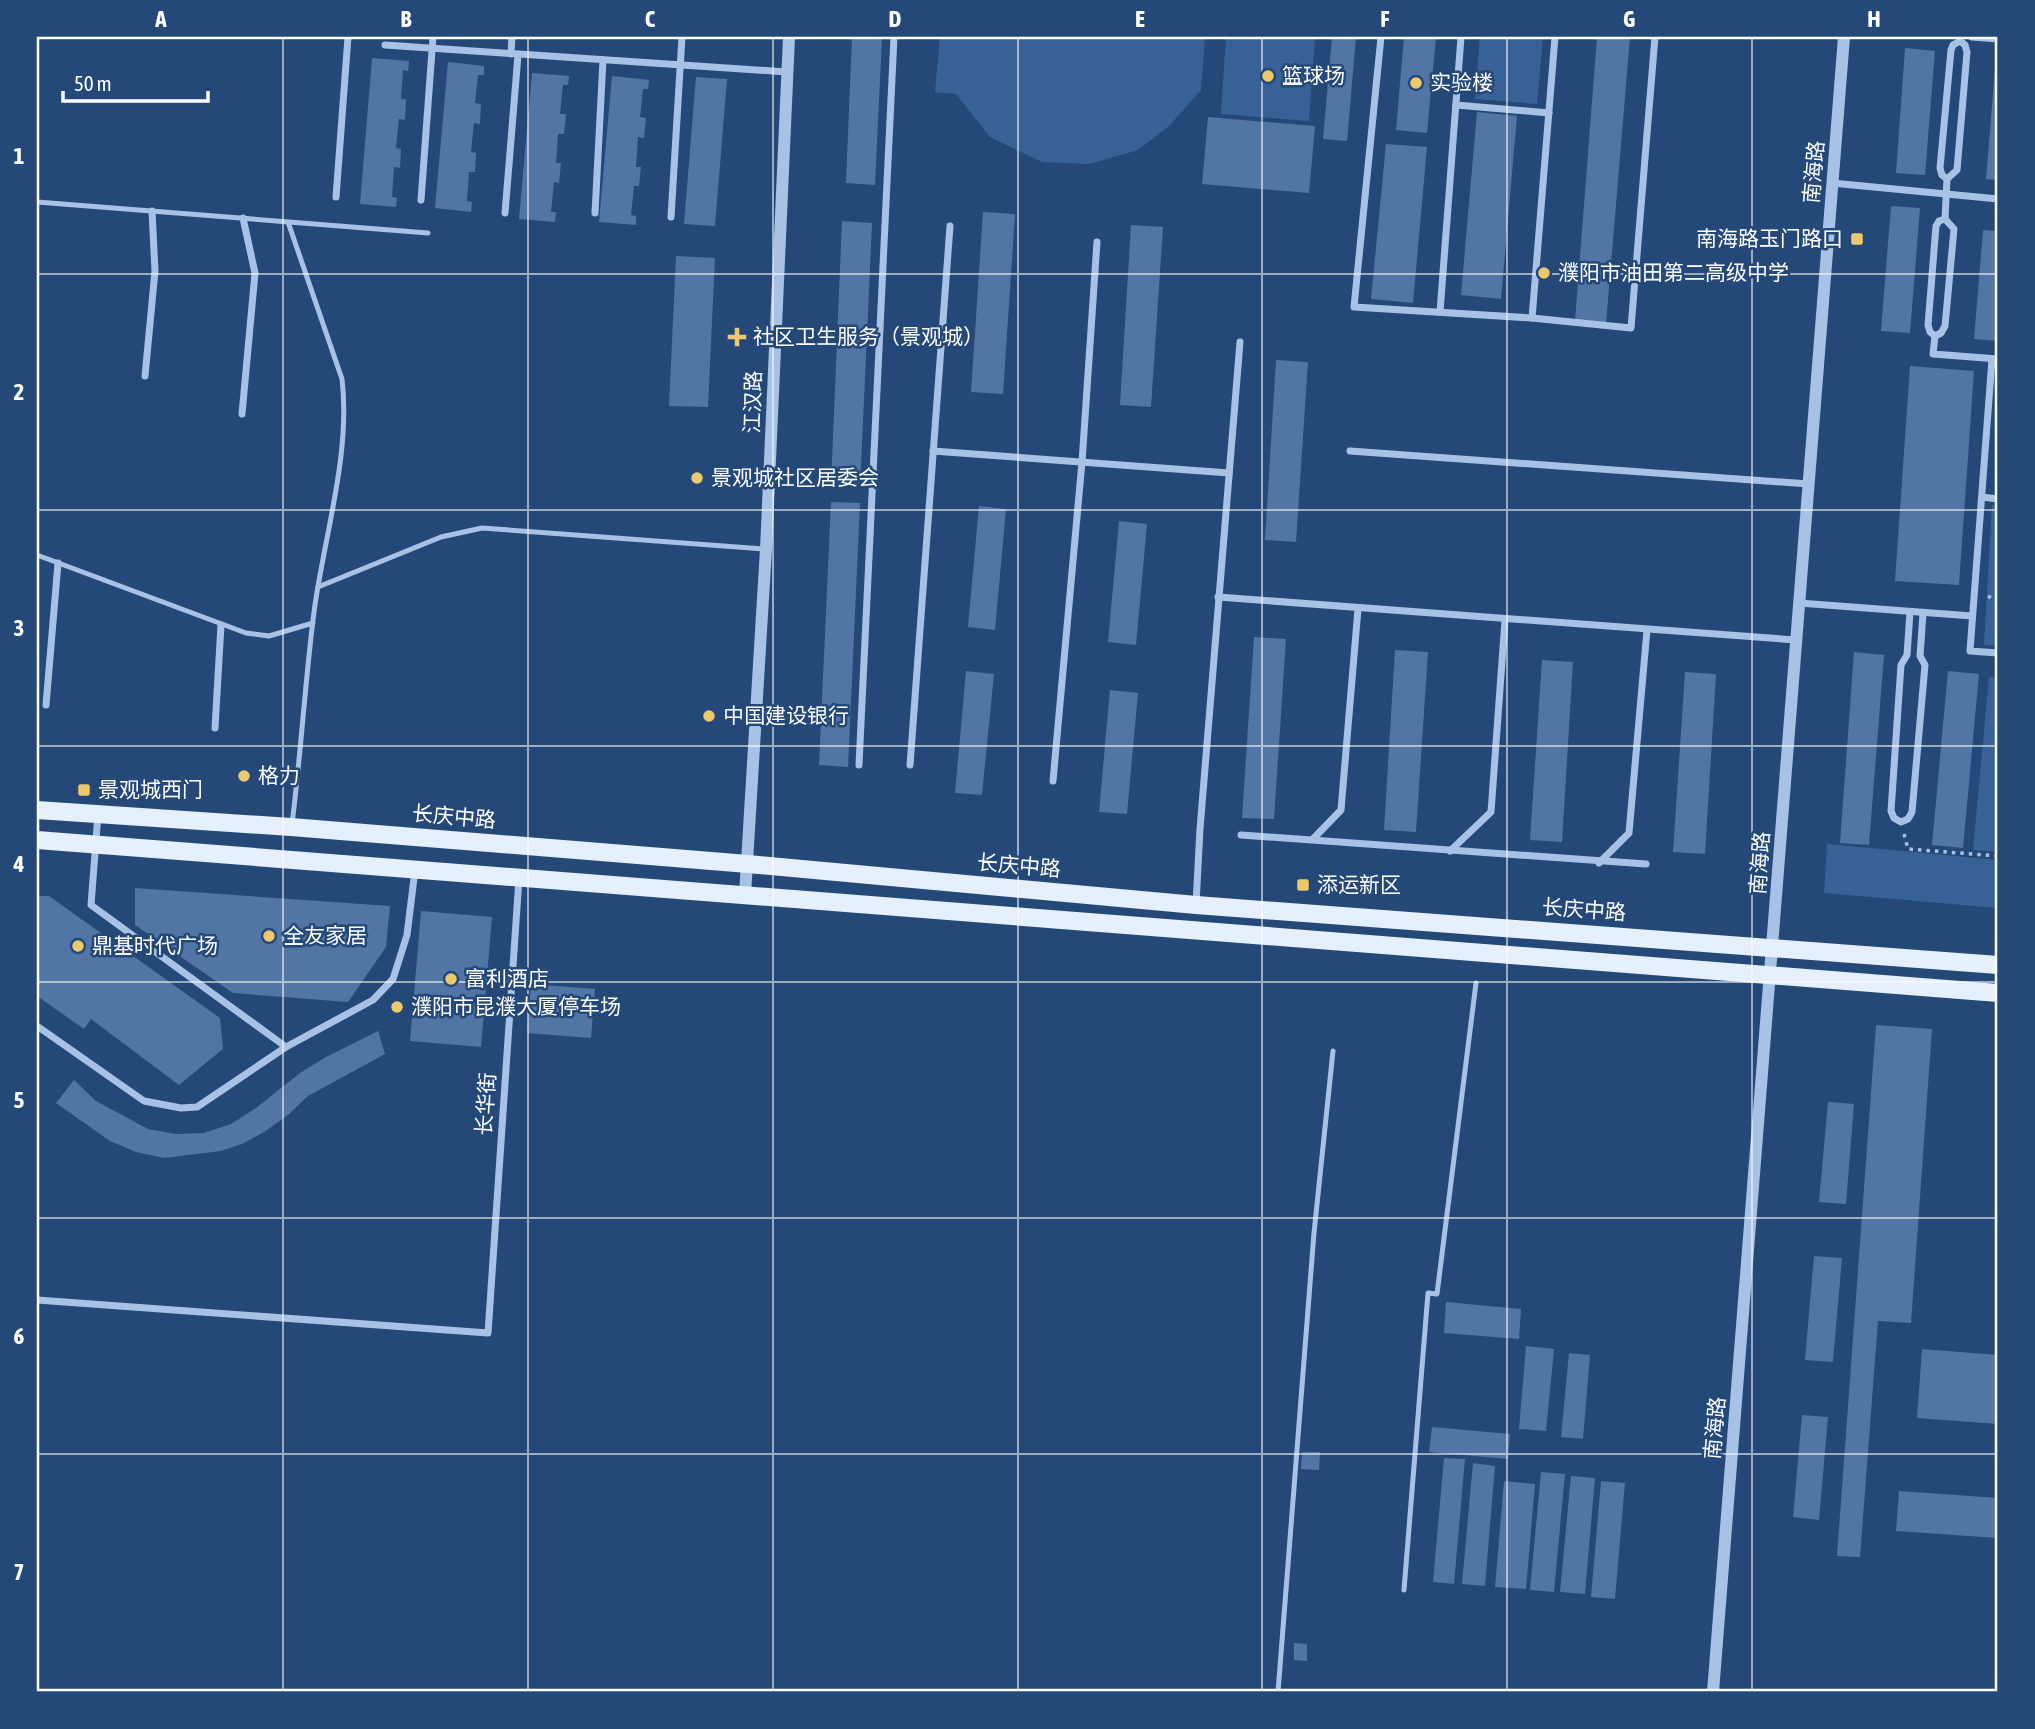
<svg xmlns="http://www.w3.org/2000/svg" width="2035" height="1729" font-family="'Asap Condensed','Noto Sans SC',sans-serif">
<rect width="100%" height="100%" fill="#244979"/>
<g fill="#386296">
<path d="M940,37H1205L1201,90L1169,126L1138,150L1089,164L1042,162L990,137L956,94L935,92Z"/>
<path d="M1226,37H1315L1309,121L1221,114Z"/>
<path d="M1480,37H1543L1537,104L1475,99Z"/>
<path d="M1992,505H1998V646L1984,645Z"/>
<path d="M1989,677L1998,678V852L1973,850Z"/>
<path d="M1827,844L1998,860V908L1824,893Z"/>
</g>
<g fill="#5175a5">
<path d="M852,37H882L875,185L846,183Z"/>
<path d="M1332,37H1356L1347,141L1323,139Z"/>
<path d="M1404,37H1436L1427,133L1396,130Z"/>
<path d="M1597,37H1630L1606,324L1575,321Z"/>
<path d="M1905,48L1935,51L1925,175L1896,173Z"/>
<path d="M1996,56H1998V180L1986,179Z"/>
<path d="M372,58L409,61L408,71L403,70L401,99H406L405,120L399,119L396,148L401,149L400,168L394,167L392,197L397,198L396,207L360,204Z"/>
<path d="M448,62L484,66V75H478L475,103L481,104L480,124L474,123L471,152L476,153L475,172H469L467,201L472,202L471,212L435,208Z"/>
<path d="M532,73L569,76L568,85H563L560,114H566L564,134H558L556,163H561L559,183L554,182L551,212H556L555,222L519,219Z"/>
<path d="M612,76L649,80L648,89H643L640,117L646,118L644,138L638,137L636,167H641L639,186H634L631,215L636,216V225L599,222Z"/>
<path d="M696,77L727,79L715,226L684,224Z"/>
<path d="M1477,112L1517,116L1501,299L1461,295Z"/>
<path d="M1208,117L1315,126L1309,193L1202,184Z"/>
<path d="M1386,144L1427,147L1413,303L1371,299Z"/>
<path d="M1891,206L1920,208L1910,333L1881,331Z"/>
<path d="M983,212L1015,214L1003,394L971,392Z"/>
<path d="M842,221L872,223L860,487L831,485Z"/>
<path d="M1131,225L1163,227L1151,407L1120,405Z"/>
<path d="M1983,230L1998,231V341L1974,339Z"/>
<path d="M676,256L715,258L708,407L669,406Z"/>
<path d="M1276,360L1308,362L1296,542L1265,540Z"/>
<path d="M1910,366L1974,371L1959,585L1895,581Z"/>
<path d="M831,502L860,503L848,767L819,765Z"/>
<path d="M979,506L1006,509L995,630L968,627Z"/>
<path d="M1119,521L1147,524L1136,645L1108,642Z"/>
<path d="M1254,637L1286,639L1274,819L1242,818Z"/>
<path d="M1395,650L1428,652L1416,832L1384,830Z"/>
<path d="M1854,652L1884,655L1869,845L1840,843Z"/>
<path d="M1542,660L1573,662L1562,842L1530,840Z"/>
<path d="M966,671L994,674L982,795L955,793Z"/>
<path d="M1948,671L1979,674L1963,848L1932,845Z"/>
<path d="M1685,672L1716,674L1705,854L1673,852Z"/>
<path d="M1110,690L1138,693L1127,814L1099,812Z"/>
<path d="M135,888L390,906L386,947L348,1002L233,993L135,925Z"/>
<path d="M37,896H49L220,1018L223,1049L179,1085L91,1019L84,1029L37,996Z"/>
<path d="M421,911L492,917L481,1047L410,1041Z"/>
<path d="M531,984L595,989L591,1038L527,1033Z"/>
<path d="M1876,1025L1932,1029L1911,1323L1878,1321L1860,1557L1837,1556Z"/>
<path d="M378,1031L385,1054L308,1096L288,1115L264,1132L242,1144L221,1151L164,1158L136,1152L110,1141L56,1103L74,1080L96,1101L148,1129L176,1134L204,1133L231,1124L256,1108L300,1073L326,1057Z"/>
<path d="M1828,1102L1854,1104L1846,1204L1819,1202Z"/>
<path d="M1814,1256L1842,1258L1833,1362L1805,1360Z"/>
<path d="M1446,1302L1521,1309L1519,1339L1444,1333Z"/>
<path d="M1526,1346L1554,1349L1546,1431L1519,1429Z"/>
<path d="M1922,1349L1998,1355V1424L1917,1418Z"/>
<path d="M1569,1353L1590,1355L1583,1439L1561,1437Z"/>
<path d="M1802,1415L1828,1417L1819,1520L1793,1517Z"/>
<path d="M1432,1427L1510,1434L1508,1459L1429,1452Z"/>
<path d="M1302,1452H1320L1319,1470L1301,1469Z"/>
<path d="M1444,1458L1465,1459L1454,1584L1433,1582Z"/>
<path d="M1473,1463L1495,1466L1485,1586L1462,1584Z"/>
<path d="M1541,1472L1565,1474L1554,1592L1530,1590Z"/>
<path d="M1571,1476L1595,1478L1585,1594L1560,1592Z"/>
<path d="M1504,1481L1535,1484L1526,1589L1495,1587Z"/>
<path d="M1601,1481L1625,1483L1615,1599L1591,1597Z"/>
<path d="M1899,1491L1998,1498V1538L1896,1531Z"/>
<path d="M1294,1643L1307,1644V1661L1294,1660Z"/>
</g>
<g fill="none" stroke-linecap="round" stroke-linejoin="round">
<g stroke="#a7c2e4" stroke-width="3.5" stroke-dasharray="3.5 5" stroke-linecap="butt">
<path d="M1988,596L1998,602"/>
<path d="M1904,834L1908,849L1998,856"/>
</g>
<g stroke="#a7c2e4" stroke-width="5">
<path d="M37,202L428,233"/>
<path d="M288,222L342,379C351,454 324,537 314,612C305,682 301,753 292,824"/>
<path d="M37,555L246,633L269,636L313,623"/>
<path d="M318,587L441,537L482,528L765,549"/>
<path d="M1404,1590L1428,1293L1437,1294L1476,983"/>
<path d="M1278,1692L1314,1233L1333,1051"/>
</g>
<g stroke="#a7c2e4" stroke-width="7">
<path d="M1381,37L1354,307L1532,318L1631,328L1655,37"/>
<path d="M1972,37L1998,39"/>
<path d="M1960,41L1965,45L1967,52L1957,170L1947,179L1942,175L1940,168L1951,50L1953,45Z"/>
<path d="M385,45L787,72"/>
<path d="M511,54L512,37"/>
<path d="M1456,105L1549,113"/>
<path d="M1832,183L1998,199"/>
<path d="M336,197L348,37"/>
<path d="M421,200L433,37"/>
<path d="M505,213L518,55"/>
<path d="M595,213L603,60"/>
<path d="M671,217L682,37"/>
<path d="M1945,219L1954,229L1945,326L1941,333L1935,336L1930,332L1928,325L1936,226L1939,221Z"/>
<path d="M1945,219L1947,179"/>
<path d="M1440,312L1461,37"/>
<path d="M1532,318L1555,37"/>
<path d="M1935,336L1933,354L1998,359"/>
<path d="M1992,359L1970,651L1998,653"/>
<path d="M145,376L155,271L152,211"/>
<path d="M242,414L255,273L243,218"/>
<path d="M933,451L1229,473"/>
<path d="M1350,451L1809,484"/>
<path d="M1982,497L1998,499"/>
<path d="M1218,597L1796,640"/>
<path d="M1799,603L1972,616"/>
<path d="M1910,612L1907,655L1901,665L1891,811L1894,818L1901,822L1908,819L1912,812L1925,665L1920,656L1923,613"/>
<path d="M46,705L58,563"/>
<path d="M215,728L221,625"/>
<path d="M859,765L894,37"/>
<path d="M910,765L950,226"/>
<path d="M1053,781L1082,462L1097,242"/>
<path d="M98,814L91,905L286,1047"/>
<path d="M1241,835L1646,864"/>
<path d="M1313,839L1341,810L1358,609"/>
<path d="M1450,851L1491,812L1505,620"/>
<path d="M1599,863L1629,833L1647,630"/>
<path d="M1196,904L1200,829L1240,342"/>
<path d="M37,1026L144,1101L181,1108L197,1107L286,1047L373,1000L393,979L407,935L415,870"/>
<path d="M37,1300L488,1333L519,878"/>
</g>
<g stroke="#a7c2e4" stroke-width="12">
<path d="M745,895L766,549L789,37"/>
<path d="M1713,1692L1844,37"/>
</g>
<g stroke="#e6effc" stroke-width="18">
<path d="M37,810L291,827L748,864L1196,905L1998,965"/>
<path d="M37,840L1998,993"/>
</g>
</g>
<path fill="none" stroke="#fff" stroke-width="2" stroke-opacity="0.55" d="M283,37V1692M528,37V1692M773,37V1692M1018,37V1692M1262,37V1692M1507,37V1692M1752,37V1692M37,274H1998M37,510H1998M37,746H1998M37,982H1998M37,1218H1998M37,1454H1998"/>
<g fill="#edc96b" stroke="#244979" stroke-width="2.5">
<circle cx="1268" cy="76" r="7"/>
<circle cx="1416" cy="83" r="7"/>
<rect x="1850" y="232" width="14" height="14" rx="3.5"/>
<circle cx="1544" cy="273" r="7"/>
<path d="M733.5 326.5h7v7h7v7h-7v7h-7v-7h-7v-7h7z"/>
<circle cx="697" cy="478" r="7"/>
<circle cx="709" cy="716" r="7"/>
<circle cx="244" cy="776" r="7"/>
<rect x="77" y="783" width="14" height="14" rx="3.5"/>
<rect x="1296" y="878" width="14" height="14" rx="3.5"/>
<circle cx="269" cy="936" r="7"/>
<circle cx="78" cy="946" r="7"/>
<circle cx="451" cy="979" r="7"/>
<circle cx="397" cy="1007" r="7"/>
</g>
<g text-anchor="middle" stroke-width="5" stroke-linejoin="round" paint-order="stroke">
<g font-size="21" fill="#fff" stroke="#244979" text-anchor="start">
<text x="1282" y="83">篮球场</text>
<text x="1430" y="90">实验楼</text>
<text x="1843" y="246" text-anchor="end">南海路玉门路口</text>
<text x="1558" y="280">濮阳市油田第二高级中学</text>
<text x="753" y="344">社区卫生服务（景观城）</text>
<text x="711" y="485">景观城社区居委会</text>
<text x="723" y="723">中国建设银行</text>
<text x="258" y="783">格力</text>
<text x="98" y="797">景观城西门</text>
<text x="1317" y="892">添运新区</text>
<text x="283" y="943">全友家居</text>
<text x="92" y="953">鼎基时代广场</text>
<text x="465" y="986">富利酒店</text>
<text x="411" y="1014">濮阳市昆濮大厦停车场</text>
</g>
<g font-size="21" fill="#fff" stroke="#244979">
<text transform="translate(1814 172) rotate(-85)" y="7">南海路</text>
<text transform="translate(753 402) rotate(-88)" y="7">江汉路</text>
<text transform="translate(454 817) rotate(5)" y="7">长庆中路</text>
<text transform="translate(1760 863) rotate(-86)" y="7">南海路</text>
<text transform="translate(1019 866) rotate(5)" y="7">长庆中路</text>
<text transform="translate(1584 910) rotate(4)" y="7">长庆中路</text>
<text transform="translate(486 1104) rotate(-86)" y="7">长华街</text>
<text transform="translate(1715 1428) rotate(-85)" y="7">南海路</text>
</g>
</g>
<rect width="2035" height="1729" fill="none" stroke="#244979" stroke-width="77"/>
<path d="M63 91v10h145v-10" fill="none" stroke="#ffffff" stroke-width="3.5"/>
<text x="74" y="91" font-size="21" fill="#ffffff" stroke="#244979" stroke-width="5" paint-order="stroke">50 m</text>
<rect x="38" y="38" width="1958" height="1652" fill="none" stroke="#fff" stroke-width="2.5"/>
<g font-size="23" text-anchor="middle" font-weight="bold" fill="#fff">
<text x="161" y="27">A</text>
<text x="406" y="27">B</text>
<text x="650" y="27">C</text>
<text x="895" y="27">D</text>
<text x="1140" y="27">E</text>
<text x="1385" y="27">F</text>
<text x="1629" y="27">G</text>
<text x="1874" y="27">H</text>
<text x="19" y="164">1</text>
<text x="19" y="400">2</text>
<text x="19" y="636">3</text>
<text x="19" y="872">4</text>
<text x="19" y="1108">5</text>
<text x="19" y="1344">6</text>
<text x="19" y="1580">7</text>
</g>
</svg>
